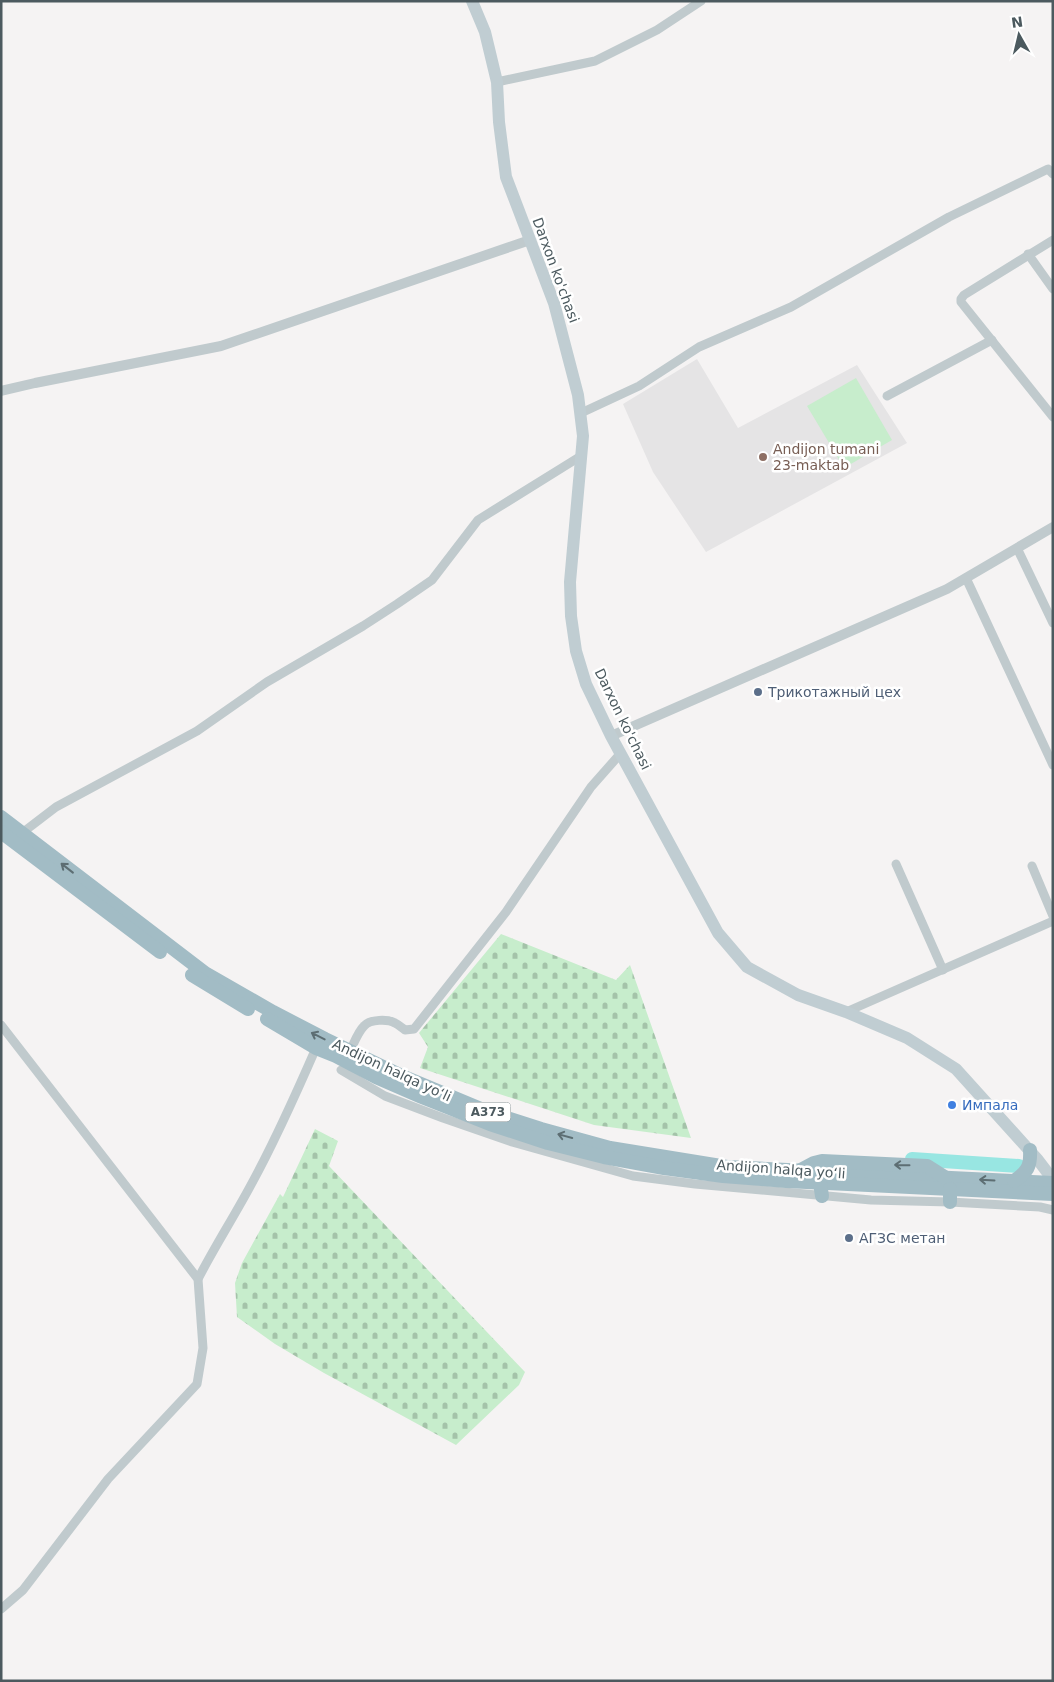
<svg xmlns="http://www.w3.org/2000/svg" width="1054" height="1682" font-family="'DejaVu Sans',sans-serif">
<defs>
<pattern id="cemetery-stones" width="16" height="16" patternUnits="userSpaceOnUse" patternTransform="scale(1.25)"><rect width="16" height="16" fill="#c7edcc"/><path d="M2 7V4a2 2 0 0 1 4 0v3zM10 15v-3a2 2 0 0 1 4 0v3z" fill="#a4c3a9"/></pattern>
</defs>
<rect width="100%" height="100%" fill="#f5f3f3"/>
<path fill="#e5e4e5" d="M697,359L738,428L857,365L907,443L706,552L653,472L623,404Z"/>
<g fill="url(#cemetery-stones)">
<path d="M501,934L616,980L630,965L691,1138L594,1125L420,1068L428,1047L419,1033Z"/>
<path d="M315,1129L338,1141L329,1166L525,1372L519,1385L456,1445L324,1373L275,1344L237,1317L235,1283L242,1263L280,1194L283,1197Z"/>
</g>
<path fill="#c7edcc" d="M856,378L892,440L844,468L807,406Z"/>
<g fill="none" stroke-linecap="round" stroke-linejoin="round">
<path stroke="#98e6e2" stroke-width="14" d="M912,1159L1019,1166"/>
<g stroke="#c0cacd" stroke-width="9">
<path d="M497,82L595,61L657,30L701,1"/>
<path d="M1053,240L964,295L961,299V302L1053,417"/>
<path d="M1028,254L1053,289"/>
<path d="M887,396L992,340"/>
<path d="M581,413L639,386L699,347L791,307L949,217L1048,169L1053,174"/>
<path d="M1017,548L1053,623"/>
<path d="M966,578L1053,765"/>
<path d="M22,833L56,807L197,731L267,682L363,626L397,604L432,580L478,520L581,456"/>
<path d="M896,864L943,970"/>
<path d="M1032,866L1053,916"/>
<path d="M846,1012L1053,921"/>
<path d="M1,1025L198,1279L203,1348L197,1384L108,1479L23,1590L1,1609"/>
<path d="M350,1051C354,1043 358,1032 364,1026C370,1019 388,1019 395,1023C399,1025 402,1028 405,1030L414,1029L506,912L591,787L621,753"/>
<path d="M341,1070L385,1096L443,1118L512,1142L633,1176L695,1184L871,1200L950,1202L1040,1207L1053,1210"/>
<path d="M198,1279C215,1246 235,1215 252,1183C276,1139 296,1094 316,1048"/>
</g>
<g stroke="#c0cacd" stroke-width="10">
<path d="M1,391L35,383L221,346L530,240"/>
<path d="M611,736L947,589L1053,527"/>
</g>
<path stroke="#c0cdd2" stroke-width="12" d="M472,1L485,32L497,82L499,122L506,177L554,303L578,395L583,436L570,582L571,616L576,651L586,684L611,736L718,933L747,967L798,995L846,1012L907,1038L956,1069L1038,1160L1053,1180"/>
<g stroke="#a2bcc5" stroke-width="14">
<path d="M1,817L205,973L273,1012L325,1039L404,1077L488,1112L541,1129L610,1148L727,1167L1053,1183"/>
<path d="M1,832L160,952"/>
<path d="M192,975L248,1009"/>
<path d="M267,1019L316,1048L336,1056L376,1077L422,1097L490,1124L548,1143L604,1157L664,1168L723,1176L786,1181L1053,1194"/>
<path d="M799,1171L814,1163L822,1161L927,1166L946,1178"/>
<path d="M1014,1181C1027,1172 1031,1167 1030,1150"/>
<path d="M820,1183L822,1196"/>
<path d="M950,1189V1202"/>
</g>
</g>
<defs><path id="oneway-shaft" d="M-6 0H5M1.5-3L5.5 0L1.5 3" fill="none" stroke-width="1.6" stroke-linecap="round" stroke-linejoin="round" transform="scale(1.25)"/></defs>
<g stroke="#5d6e73">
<use href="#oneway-shaft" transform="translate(67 868) rotate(-142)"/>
<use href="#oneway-shaft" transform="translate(318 1036) rotate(-153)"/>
<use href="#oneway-shaft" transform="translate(565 1136) rotate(-165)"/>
<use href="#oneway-shaft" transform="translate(902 1165) rotate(-179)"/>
<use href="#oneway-shaft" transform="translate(987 1180) rotate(-177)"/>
</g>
<circle fill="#8d6e63" stroke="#fff" stroke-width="2" cx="763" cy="457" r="5"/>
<g fill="#5c6f8a" stroke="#fff" stroke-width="2">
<circle cx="758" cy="692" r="5"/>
<circle cx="849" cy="1238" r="5"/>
</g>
<circle fill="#3f7fe0" stroke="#fff" stroke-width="2" cx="952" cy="1105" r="5"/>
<g text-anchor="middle" stroke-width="5" stroke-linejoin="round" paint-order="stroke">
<rect fill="#fff" stroke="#828c8f" stroke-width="1" x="465.5" y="1102.5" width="45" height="19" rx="4"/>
<g font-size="12" font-weight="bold" fill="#4c5a5f">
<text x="488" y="1116">A373</text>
</g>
<g font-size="14" fill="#4c5a5f" stroke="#fff">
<text transform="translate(556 270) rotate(70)" y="5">Darxon ko'chasi</text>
<text transform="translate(623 719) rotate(64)" y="5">Darxon ko'chasi</text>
<text transform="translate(392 1070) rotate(25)" y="5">Andijon halqa yo‘li</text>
<text transform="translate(781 1169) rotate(4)" y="5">Andijon halqa yo‘li</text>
</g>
<g font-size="14" fill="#785e54" stroke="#fff" text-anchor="start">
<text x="773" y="454">Andijon tumani<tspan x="773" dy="16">23-maktab</tspan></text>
</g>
<g font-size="14" fill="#4e5e75" stroke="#fff" text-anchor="start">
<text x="768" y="697">Трикотажный цех</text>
<text x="859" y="1243">АГЗС метан</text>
</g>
<g font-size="14" fill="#366cbe" stroke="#fff" text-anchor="start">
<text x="962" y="1110">Импала</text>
</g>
</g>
<rect width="1054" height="1682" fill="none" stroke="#4c5a5f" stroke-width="5"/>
<g transform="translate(1019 35) rotate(352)" stroke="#ffffff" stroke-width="4" paint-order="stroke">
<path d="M0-4L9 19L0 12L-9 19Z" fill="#4c5a5f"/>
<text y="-8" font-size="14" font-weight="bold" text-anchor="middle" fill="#4c5a5f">N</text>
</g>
</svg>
